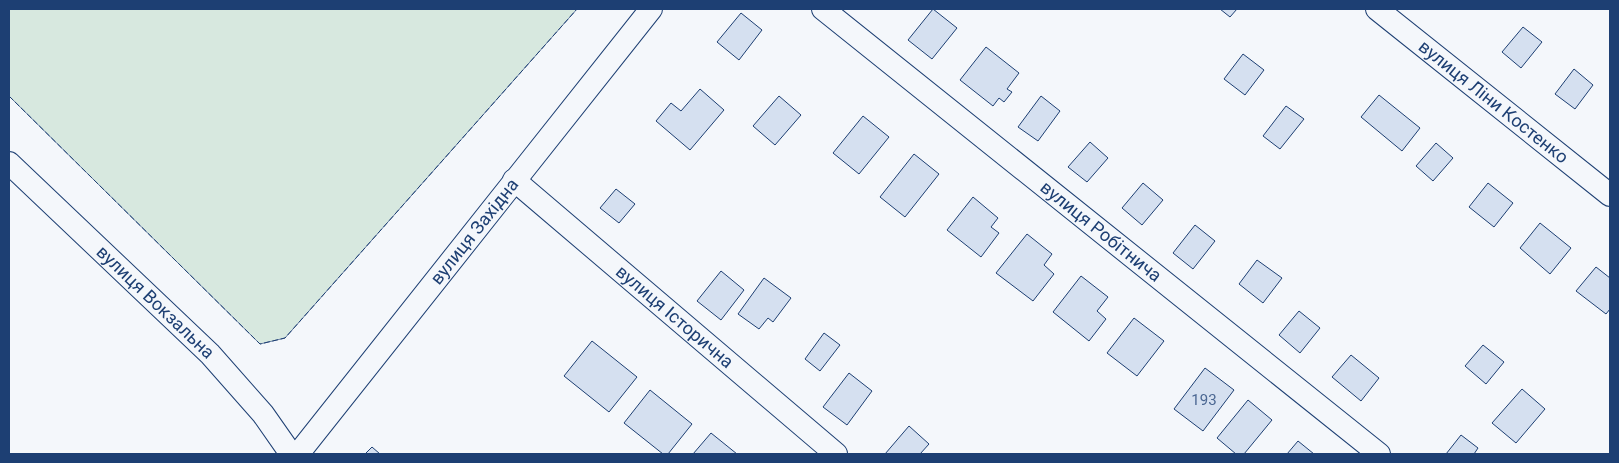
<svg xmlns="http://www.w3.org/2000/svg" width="1619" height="463" font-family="Roboto,sans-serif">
<rect width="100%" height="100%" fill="#f4f7fb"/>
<path fill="#d7e8df" stroke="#687fa3" d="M9,9H577L285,338L260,344L9,96Z"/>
<g fill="#d5e0f0" stroke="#1d3f73">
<path d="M933,9L957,28L932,59L908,40Z"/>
<path d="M1220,9H1237L1230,17Z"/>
<path d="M741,13L762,30L739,60L717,42Z"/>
<path d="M1523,27L1542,42L1521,68L1502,52Z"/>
<path d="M986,47L1019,73L1007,89L1012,92L1004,102L999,98L993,106L960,80Z"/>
<path d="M1243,54L1264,70L1245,95L1224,79Z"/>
<path d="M1574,69L1593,85L1575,109L1555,94Z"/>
<path d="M700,89L724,110L690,150L656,121L671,103L681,111Z"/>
<path d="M1379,95L1420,128L1402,151L1361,117Z"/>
<path d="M779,96L801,115L775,145L753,126Z"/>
<path d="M1041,96L1060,111L1038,141L1018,127Z"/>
<path d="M1286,106L1304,119L1280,149L1263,136Z"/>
<path d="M863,116L889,137L859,174L833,153Z"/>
<path d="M1090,142L1108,158L1087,182L1068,167Z"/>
<path d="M1436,143L1453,158L1433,181L1416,166Z"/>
<path d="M914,154L939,174L905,217L880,197Z"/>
<path d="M1143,183L1163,200L1142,225L1122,208Z"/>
<path d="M1488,183L1513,203L1494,227L1469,207Z"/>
<path d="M616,189L635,204L619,223L600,208Z"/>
<path d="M973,197L998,218L991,227L999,233L981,257L947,230Z"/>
<path d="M1540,223L1571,248L1550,274L1520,248Z"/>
<path d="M1195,225L1215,241L1193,269L1173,253Z"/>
<path d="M1027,234L1052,254L1044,265L1054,274L1033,301L996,273Z"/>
<path d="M1257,260L1282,278L1263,303L1239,284Z"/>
<path d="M1596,267L1610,278V309L1606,314L1576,291Z"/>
<path d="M721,271L744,290L721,320L697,301Z"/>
<path d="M1081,276L1108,297L1097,311L1106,319L1089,341L1053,312Z"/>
<path d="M764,278L791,298L773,322L768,318L759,329L738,314Z"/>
<path d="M1299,311L1320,328L1300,353L1279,335Z"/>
<path d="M1134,318L1164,341L1137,376L1107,353Z"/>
<path d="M824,333L840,345L820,371L805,359Z"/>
<path d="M592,341L637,377L609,412L564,376Z"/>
<path d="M1483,345L1504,362L1486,384L1465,366Z"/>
<path d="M1351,355L1379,378L1361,401L1332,377Z"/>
<path d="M1205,368L1234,390L1203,431L1174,409Z"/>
<path d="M849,373L872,391L847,425L823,407Z"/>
<path d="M1522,389L1545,409L1516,443L1492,423Z"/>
<path d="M650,390L692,424L668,454H663L624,423Z"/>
<path d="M1248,400L1272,420L1244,454H1236L1217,438Z"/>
<path d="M909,426L929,444L920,454H885Z"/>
<path d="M711,433L737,454H693Z"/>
<path d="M1461,435L1478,448L1474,454H1446Z"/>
<path d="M1298,441L1314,454H1287Z"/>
<path d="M372,447L380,454H365Z"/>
</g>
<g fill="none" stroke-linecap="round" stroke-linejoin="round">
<g stroke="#1d3f73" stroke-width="24">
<g id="street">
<path id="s1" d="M823,9L1379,454"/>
<path id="s2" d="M1377,9L1610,195"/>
<path id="s3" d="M9,163L210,354L263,414L291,454"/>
<path id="s4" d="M514,180L836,454"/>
<path id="s5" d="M298,454L651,9"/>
</g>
</g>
<use href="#street" stroke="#f4f7fb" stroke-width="22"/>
<path stroke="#1d3f73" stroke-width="1" stroke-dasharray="6 2.5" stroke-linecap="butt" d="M9,96L260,344L285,338L577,9"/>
</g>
<g text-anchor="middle" stroke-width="4" stroke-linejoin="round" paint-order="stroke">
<g font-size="15" fill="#4b6792">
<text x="1204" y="405">193</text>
</g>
<g font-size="18" fill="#1d3f73" stroke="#f4f7fb">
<text dy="6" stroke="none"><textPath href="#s2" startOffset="149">вулиця Ліни Костенко</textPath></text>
<text dy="6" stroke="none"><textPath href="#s5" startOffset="284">вулиця Західна</textPath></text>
<text dy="6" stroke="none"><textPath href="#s1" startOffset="356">вулиця Робітнича</textPath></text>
<text dy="6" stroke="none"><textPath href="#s3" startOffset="202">вулиця Вокзальна</textPath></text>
<text dy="6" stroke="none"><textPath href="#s4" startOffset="211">вулиця Історична</textPath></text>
</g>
</g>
<rect width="1619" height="463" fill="none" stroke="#1d3f73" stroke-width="20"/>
</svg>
